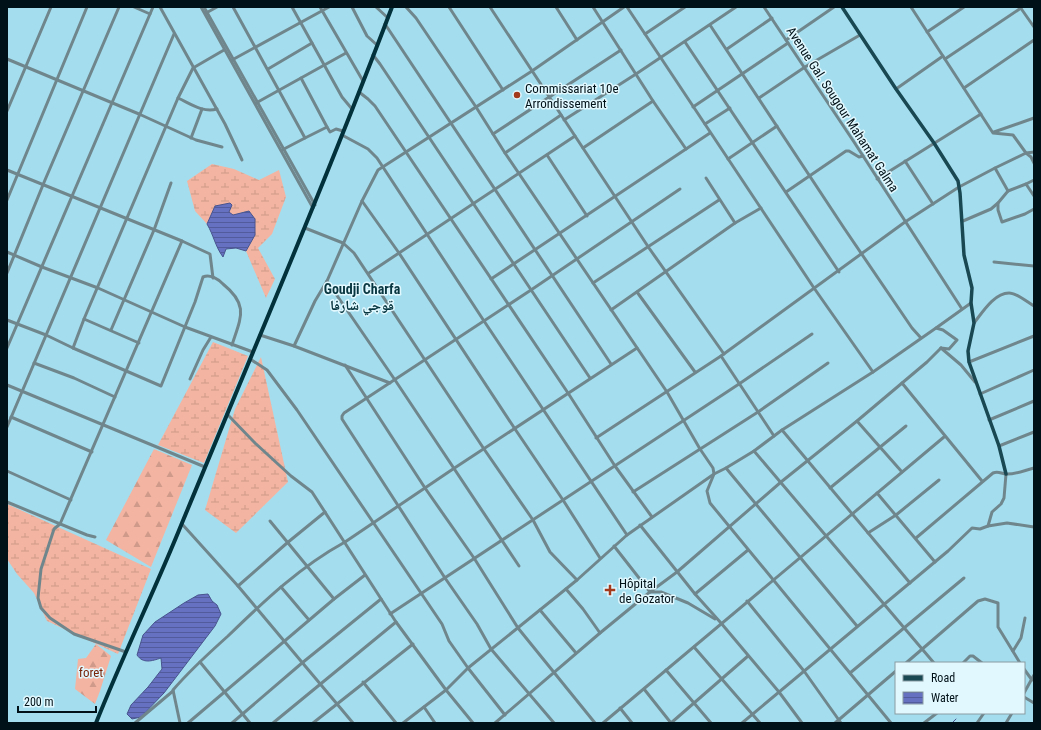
<svg xmlns="http://www.w3.org/2000/svg" width="1041" height="730" font-family="'Roboto Condensed','Noto Naskh Arabic',sans-serif">
<defs>
<pattern id="forest-firs" width="22" height="20" patternUnits="userSpaceOnUse"><rect width="22" height="20" fill="#f3b4a1"/><path d="M5 1l3.5 6h-7zM16 11l3.5 6h-7z" fill="#cf9a8a"/></pattern>
<pattern id="wetland-marsh" width="20" height="14" patternUnits="userSpaceOnUse"><rect width="20" height="14" fill="#f3b4a1"/><path d="M1 5h8M5 5V1M11 12h8M15 12V8" fill="none" stroke="#cf9a8a"/></pattern>
<pattern id="water-rules" width="6" height="5" patternUnits="userSpaceOnUse"><rect width="6" height="5" fill="#6771c1"/><path d="M0 2.5h6" fill="none" stroke="#525b9c"/></pattern>
</defs>
<rect width="100%" height="100%" fill="#a4deee"/>
<g fill="url(#forest-firs)">
<path d="M154,449L192,465L151,567L106,540Z"/>
<path d="M96,644L111,656L100,691L95,704L75,689L78,659L86,658Z"/>
</g>
<g fill="url(#wetland-marsh)">
<path d="M212,164L234,169L259,180L279,170L286,197L272,234L258,248L275,279L266,298L246,251L255,235L249,211L233,215L215,206L207,224L195,211L187,181Z"/>
<path d="M213,342L248,356L204,463L158,445Z"/>
<path d="M261,357L288,482L236,533L205,510L235,409Z"/>
<path d="M7,504L151,569L118,654L47,621L34,593L17,574L7,559Z"/>
</g>
<g fill="url(#water-rules)" stroke="#48548e">
<path d="M230,203L232,205L229,212L233,215L249,211L255,219V235L246,251L236,248L226,249L223,257C215,246 214,236 207,224L215,206Z"/>
<path d="M208,594L212,601L217,605L221,614L215,626L164,693L141,717L132,719L127,714L131,705L148,687L162,669L161,658C152,661 143,664 137,655L143,635L155,622L184,603L198,595Z"/>
</g>
<g fill="none" stroke-linecap="round" stroke-linejoin="round">
<path stroke="#48548e" stroke-width="1" d="M952,723L956,719"/>
<g stroke="#70868d" stroke-width="3">
<path d="M134,7L150,14"/>
<path d="M160,7L225,124L242,160"/>
<path d="M201,7L313,208"/>
<path d="M204,7L315,205"/>
<path d="M233,7L305,138L327,127L330,132L336,129L343,131"/>
<path d="M292,7L342,97L352,109"/>
<path d="M320,7L363,81"/>
<path d="M352,7L367,36L377,45"/>
<path d="M376,7L388,18"/>
<path d="M406,7L416,18L476,107L505,153L667,392L700,449L713,468L714,474L707,491L710,503L891,723"/>
<path d="M449,7L503,90"/>
<path d="M490,7L575,136"/>
<path d="M556,7L577,40"/>
<path d="M593,7L653,101L686,149"/>
<path d="M627,7L645,34L685,7"/>
<path d="M764,7L854,142L962,309"/>
<path d="M911,7L993,133L1013,135L1026,153L995,168L1008,191L1026,184L1034,196"/>
<path d="M1020,7L1034,27"/>
<path d="M206,13L217,7"/>
<path d="M385,24L611,364"/>
<path d="M710,25L844,228L912,328L921,338"/>
<path d="M927,32L964,7"/>
<path d="M645,34L814,288L873,372"/>
<path d="M786,40L834,7"/>
<path d="M685,42L839,272"/>
<path d="M727,49L772,18"/>
<path d="M373,55L380,64L590,378"/>
<path d="M7,59L139,114L196,140L222,147"/>
<path d="M945,59L1021,8"/>
<path d="M232,60L329,7"/>
<path d="M268,69L312,43"/>
<path d="M301,78L327,127"/>
<path d="M964,88L1034,40"/>
<path d="M896,89L943,56"/>
<path d="M359,92L368,99L375,106L568,393L615,466L652,517"/>
<path d="M178,98C191,104 203,113 217,109"/>
<path d="M759,98L805,67L860,35"/>
<path d="M256,103L346,53"/>
<path d="M693,107L788,43"/>
<path d="M7,111L51,7"/>
<path d="M564,120L636,74L736,7"/>
<path d="M705,124L730,108"/>
<path d="M994,132L1034,118"/>
<path d="M493,134L621,50"/>
<path d="M342,135L368,149L377,158L484,321L627,535"/>
<path d="M191,138L202,109"/>
<path d="M583,148L653,101"/>
<path d="M282,150L305,138"/>
<path d="M1034,152L1026,153L1031,157L1034,163"/>
<path d="M505,153L561,115"/>
<path d="M547,155L587,216"/>
<path d="M728,159L777,126"/>
<path d="M905,161L933,204"/>
<path d="M7,170L182,241"/>
<path d="M706,178L735,223"/>
<path d="M877,179L981,114"/>
<path d="M1026,184L1034,180"/>
<path d="M786,192L846,151H849L859,157L863,156"/>
<path d="M7,200L87,7"/>
<path d="M362,201L399,253L575,136L649,248L724,354"/>
<path d="M998,203V210L1002,222L1025,214L1034,209"/>
<path d="M963,221L991,209L998,203L1008,191"/>
<path d="M305,228L343,243L354,253L484,449L533,520L550,552L577,580"/>
<path d="M7,252L42,267L98,288L185,327L253,352"/>
<path d="M994,262L1034,266"/>
<path d="M7,273L45,180L119,7"/>
<path d="M369,273L399,253L515,429L563,500L600,558"/>
<path d="M491,279L710,133"/>
<path d="M327,281L395,380L519,566"/>
<path d="M593,283L719,200"/>
<path d="M637,292L695,372"/>
<path d="M611,310L735,223L761,208"/>
<path d="M84,319L139,343"/>
<path d="M7,320L46,335L73,348L161,386L195,302L203,277C210,274 218,279 223,284C249,305 241,317 232,345"/>
<path d="M974,323C982,313 994,293 1009,293C1017,293 1027,302 1034,306"/>
<path d="M936,328L971,303"/>
<path d="M111,330L154,230L171,183"/>
<path d="M260,335L294,346L390,383"/>
<path d="M294,346L315,301L327,281L362,201L378,170L532,71L624,7"/>
<path d="M7,348L153,7"/>
<path d="M73,348L84,319L178,98L193,68L224,50"/>
<path d="M941,348L961,365L975,382"/>
<path d="M721,356L774,436"/>
<path d="M250,359L267,370L297,410L442,624L449,641L468,668L505,715"/>
<path d="M969,362L1034,336"/>
<path d="M34,363L74,378L115,397"/>
<path d="M345,365L425,488L474,558L518,628L595,723"/>
<path d="M190,379L203,350L211,337"/>
<path d="M902,383L982,481"/>
<path d="M7,385L205,467"/>
<path d="M980,394L1034,370"/>
<path d="M227,414L255,443L291,476L312,492L396,622L446,690L473,723"/>
<path d="M11,417L92,452"/>
<path d="M989,420L1034,401"/>
<path d="M857,421L902,472"/>
<path d="M7,427L174,34"/>
<path d="M782,430L910,583"/>
<path d="M596,438L721,356L905,222L959,187L995,168"/>
<path d="M999,446L1034,432"/>
<path d="M754,451L934,663"/>
<path d="M726,468L857,626"/>
<path d="M7,471L71,500"/>
<path d="M830,488L906,426"/>
<path d="M633,492L758,412L828,363"/>
<path d="M877,493L935,562"/>
<path d="M7,502L87,535L95,537"/>
<path d="M270,521L334,599"/>
<path d="M182,524L238,586L353,723"/>
<path d="M640,525L695,594L721,623L779,692L802,723"/>
<path d="M988,526L992,512L1001,504L1004,498L1006,474"/>
<path d="M868,533L896,515L939,480"/>
<path d="M916,538L993,473C998,471 1000,473 1005,474C1015,475 1025,470 1034,468"/>
<path d="M614,546L650,592H661L688,603L715,619"/>
<path d="M238,586L287,543L325,512"/>
<path d="M281,587L309,620"/>
<path d="M566,589L583,609L600,633"/>
<path d="M695,594L748,550"/>
<path d="M747,601L804,671L841,723"/>
<path d="M540,610L576,653"/>
<path d="M390,614L739,384L812,334"/>
<path d="M694,647L760,723"/>
<path d="M1013,651L1021,638L1025,618"/>
<path d="M126,652L74,634L50,618L41,608L38,598L41,569L54,529L60,524L182,241L210,254L213,278"/>
<path d="M200,662L250,723"/>
<path d="M906,663L978,601L985,599L998,603V627L1020,663"/>
<path d="M963,663L970,656H973L982,663"/>
<path d="M1024,669L1032,680"/>
<path d="M666,670L711,723"/>
<path d="M850,673L964,578"/>
<path d="M363,682L396,723"/>
<path d="M644,689L671,723"/>
<path d="M1024,693L1034,675"/>
<path d="M1024,697L1034,703"/>
<path d="M424,707L435,723"/>
<path d="M620,708L632,723"/>
<path d="M135,723L173,691"/>
<path d="M180,723L173,690C190,670 209,653 228,636C264,601 301,566 345,542L453,469L637,348"/>
<path d="M188,723L334,599L365,575"/>
<path d="M232,723L302,663L381,599"/>
<path d="M273,723L396,622"/>
<path d="M313,723L413,644"/>
<path d="M403,723L446,690L468,668L577,580L627,535L714,474L726,468L754,451L782,430L873,372L936,328L943,330L957,340L949,349L941,348"/>
<path d="M495,723L600,633L650,592L677,572L781,482L857,421L927,362L941,348"/>
<path d="M554,723L491,649L477,624L445,578L342,419V416L344,413L531,290L680,189"/>
<path d="M603,723L944,437"/>
<path d="M671,723L748,656"/>
<path d="M742,723L948,551L972,528L980,529L988,526L1007,523L1034,527"/>
<path d="M835,723L896,671"/>
<path d="M924,723L937,713"/>
<path d="M977,723L984,713"/>
<path d="M1006,723L1012,713"/>
</g>
<path stroke="#194853" stroke-width="3.5" d="M842,7L896,89L934,143L958,181L960,193L964,255L972,288L971,303L974,323L968,351L969,362L999,446L1006,474"/>
<path stroke="#02313b" stroke-width="4" d="M96,723C123,655 155,590 182,523C253,351 326,181 392,7"/>
</g>
<g fill="#a23a1b" stroke="#e2f8ff" stroke-width="1.5">
<circle cx="517" cy="95" r="4"/>
<path d="M608 584h4v4h4v4h-4v4h-4v-4h-4v-4h4z"/>
</g>
<g text-anchor="middle" stroke-width="3" stroke-linejoin="round" paint-order="stroke">
<g font-size="13" fill="#001117" stroke="#e2f8ff" text-anchor="start">
<text x="525" y="93">Commissariat 10e<tspan x="525" dy="15">Arrondissement</tspan></text>
<text x="619" y="588">Hôpital<tspan x="619" dy="15">de Gozator</tspan></text>
</g>
<g font-size="13" fill="#001117" stroke="#e2f8ff">
<text transform="translate(843 109) rotate(57)" y="5">Avenue Gal. Sougour Mahamat Galma</text>
</g>
<g font-size="13" fill="#79250a" stroke="#e2f8ff">
<text x="91" y="677">foret</text>
</g>
<g font-size="14" font-weight="bold" fill="#083640" stroke="#e2f8ff">
<text x="362" y="294">Goudji Charfa<tspan x="362" dy="16">قوجي شارفا</tspan></text>
</g>
</g>
<rect width="1041" height="730" fill="none" stroke="#001117" stroke-width="16"/>
<rect x="895" y="662" width="130" height="52" fill="#e2f8ff" stroke="#889ca2"/>
<rect x="903" y="675" width="20" height="6" fill="#194853" stroke="#889ca2"/>
<text x="931" y="682" font-size="12" fill="#001117">Road</text>
<rect x="903" y="692" width="20" height="12" fill="url(#water-rules)" stroke="#889ca2"/>
<text x="931" y="702" font-size="12" fill="#001117">Water</text>
<path d="M18 706v6h78v-6" fill="none" stroke="#001117" stroke-width="2"/>
<text x="24" y="706" font-size="12" fill="#001117" stroke="#e2f8ff" stroke-width="3" paint-order="stroke">200 m</text>
</svg>
